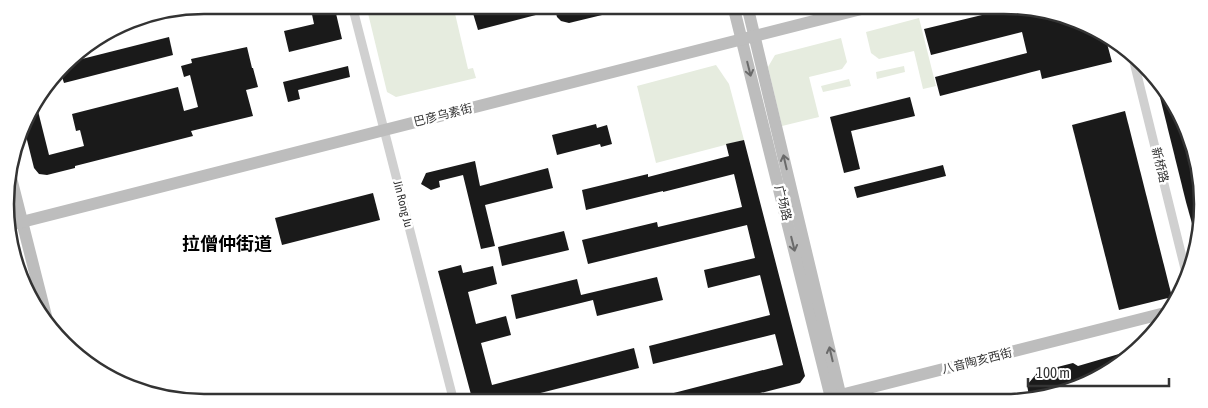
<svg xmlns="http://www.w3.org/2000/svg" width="1208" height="408" font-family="'Asap Condensed','Noto Sans SC',sans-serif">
<rect width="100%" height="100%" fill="#fff"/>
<g fill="#e6ecdf">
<path d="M366,5H453L468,69L473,68L476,78L396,97L387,92Z"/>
<path d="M919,18L936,86L923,89L914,51L879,59L871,53L866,32Z"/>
<path d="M841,38L847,62L842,69L809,77L819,117L782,126L768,67L775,55Z"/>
<path d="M716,65L729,84L744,140L656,163L637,86Z"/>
<path d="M904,66L905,72L877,79L876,72Z"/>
<path d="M849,79L851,86L823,92L821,86Z"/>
</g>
<g fill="#1a1a1a">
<path d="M310,5H334L342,39L289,52L284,31L314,24Z"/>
<path d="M490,5H631V8L569,23L561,21L557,17L555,10L478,30L472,10Z"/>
<path d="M1011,8L1012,13L1030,8L1046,10L1047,16L1059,13L1105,36L1112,62L1042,79L1040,70L1032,72L940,96L935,77L1027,53L1022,32L931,55L924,29Z"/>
<path d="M169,37L173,55L64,83L60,71L66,63Z"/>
<path d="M247,47L252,68H253L258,87L246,90L253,116L191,131L193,136L75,166V168L47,175L39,174L34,168L23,124L26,116L36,103L49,155L84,146L80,130L76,131L72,114L178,87L184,111L198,107L190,75L184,77L181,66L192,63L191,59Z"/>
<path d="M348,66L350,77L298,90L300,99L288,102L283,82Z"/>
<path d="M1156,81L1176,104L1187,135L1200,190L1197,238H1196L1186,202Z"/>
<path d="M910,97L915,116L851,131L860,169L844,173L830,117Z"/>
<path d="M1125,111L1172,297L1119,310L1072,125Z"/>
<path d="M596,124L597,128L607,125L612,144L601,147L600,144L557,155L552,135Z"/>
<path d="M744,140L805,376L800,383L725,402H664L662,396L783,365L775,334L653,364L649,346L770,315L760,275L708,288L704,270L755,258L747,225L588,264L582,240L657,222L658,227L742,207L734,174L663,192V191L586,210L582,190L648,174V177L729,156L726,144Z"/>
<path d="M475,161L480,186L548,168L553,188L485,205L495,246L481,249L463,175L439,181L440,187L431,190L421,184L426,173Z"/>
<path d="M943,165L946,176L857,198L854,187Z"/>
<path d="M373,193L380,220L282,245L275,218Z"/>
<path d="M564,231L569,250L502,266L498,247Z"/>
<path d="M461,265L463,273L493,266L497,284L468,292L476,324L506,316L511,335L481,343L492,385L634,348L639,368L505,402H473L438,271Z"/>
<path d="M657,277L663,300L597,316L593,300L516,319L511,295L577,279L581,295Z"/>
<path d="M1142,345L1135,353L1092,383L1054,393L1053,394L1030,401L1027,385L1038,372L1073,363L1078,366L1119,354L1128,349Z"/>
</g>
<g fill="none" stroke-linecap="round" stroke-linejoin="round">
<g stroke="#d0d0d0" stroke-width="9">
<path d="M352,5L454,402"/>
<path d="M1132,54L1187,277"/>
</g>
<g stroke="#bdbdbd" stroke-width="12">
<path d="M733,5L832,402"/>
<path d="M747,5L842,402"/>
<path d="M9,170L48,324"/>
<path d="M10,225L877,5"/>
<path d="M10,235L20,274"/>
<path d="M813,402L1169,312"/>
</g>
</g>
<defs><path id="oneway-shaft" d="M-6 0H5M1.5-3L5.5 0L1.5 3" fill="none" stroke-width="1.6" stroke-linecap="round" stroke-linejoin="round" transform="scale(1.25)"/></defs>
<g stroke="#6a6a6a">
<use href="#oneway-shaft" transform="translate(749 69) rotate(76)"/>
<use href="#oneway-shaft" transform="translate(785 162) rotate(-103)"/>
<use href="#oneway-shaft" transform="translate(793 244) rotate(76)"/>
<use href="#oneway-shaft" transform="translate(831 354) rotate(-103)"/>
</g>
<g text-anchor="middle" stroke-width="5" stroke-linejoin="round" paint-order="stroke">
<g font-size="12" fill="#333" stroke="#fff">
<text transform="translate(443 115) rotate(-14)" y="4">巴彦乌素街</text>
<text transform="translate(1160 165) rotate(76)" y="4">新桥路</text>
<text transform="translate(783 203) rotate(76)" y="4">广场路</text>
<text transform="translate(403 204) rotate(76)" y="4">Jin Rong Ju</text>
<text transform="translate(977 361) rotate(-14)" y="4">八音陶亥西街</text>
</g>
<g font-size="18" font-weight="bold" fill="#000" stroke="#fff">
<text x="227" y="250">拉僧仲街道</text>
</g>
</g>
<path d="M0 0H1208V408H0ZM204 14H1004A190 190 0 0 1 1194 204V204A190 190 0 0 1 1004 394H204A190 190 0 0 1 14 204V204A190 190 0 0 1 204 14Z" fill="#fff" fill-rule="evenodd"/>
<path fill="none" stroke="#333" stroke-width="2.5" d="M204 14H1004A190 190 0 0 1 1194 204V204A190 190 0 0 1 1004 394H204A190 190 0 0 1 14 204V204A190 190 0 0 1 204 14Z"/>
<path d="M1028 378v8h141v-8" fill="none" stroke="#333333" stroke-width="2.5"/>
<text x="1036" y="378" font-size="15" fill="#333333" stroke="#ffffff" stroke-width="4" paint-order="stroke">100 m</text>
</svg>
